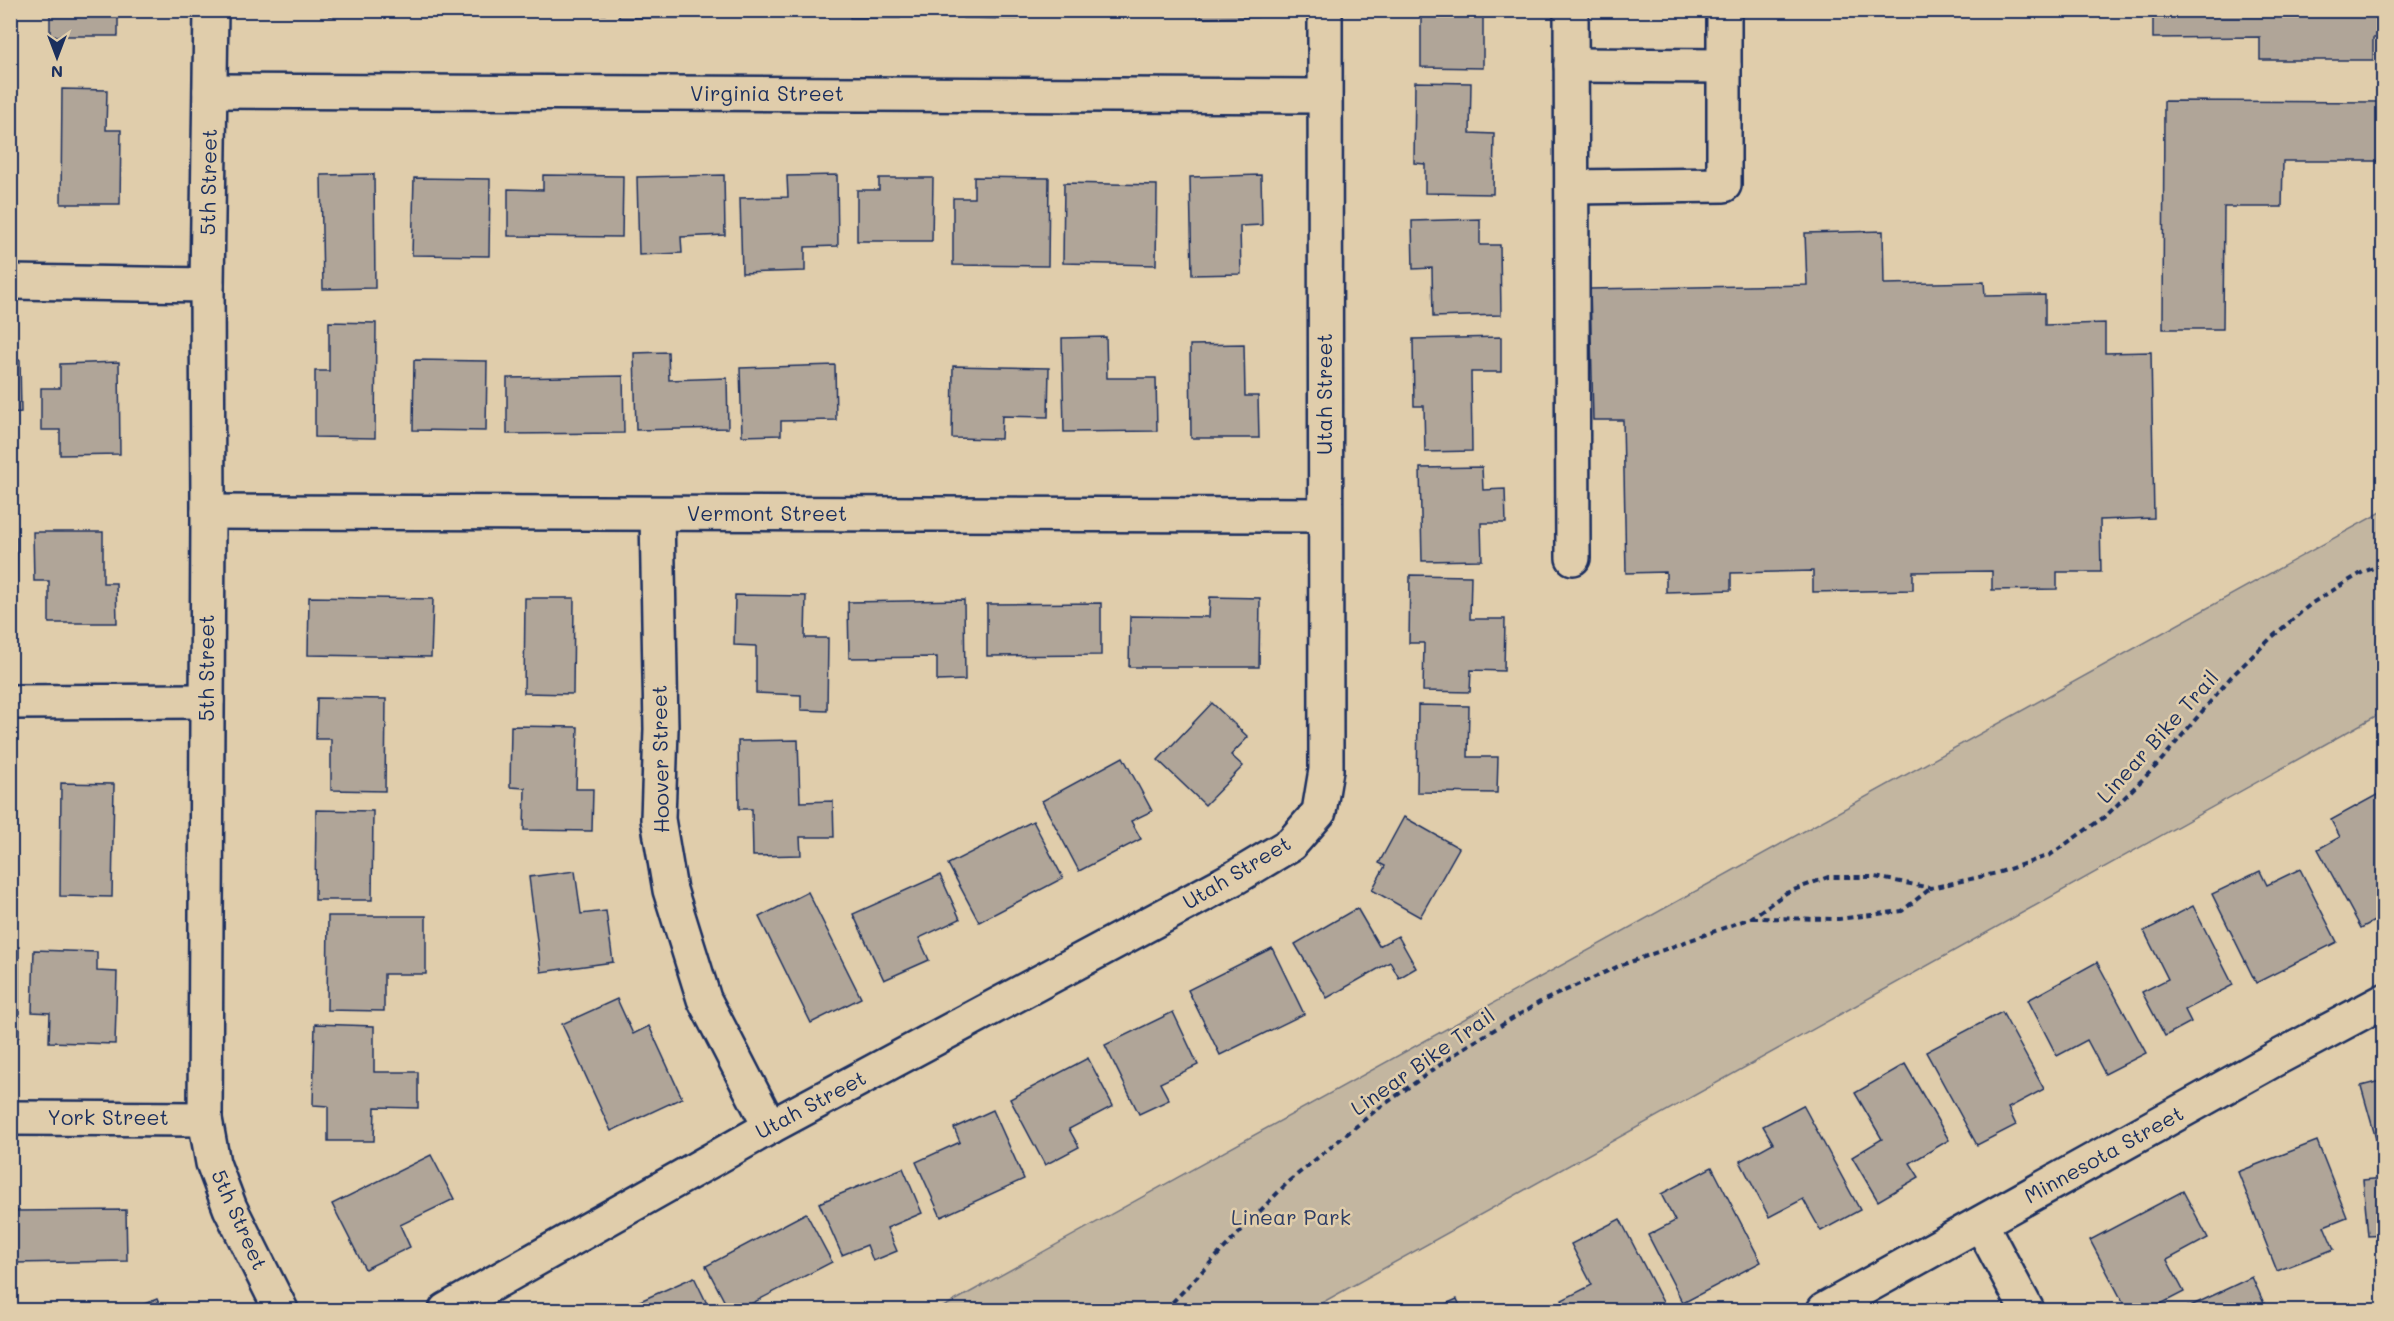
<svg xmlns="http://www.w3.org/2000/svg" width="2394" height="1321" font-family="Mali,sans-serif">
<rect width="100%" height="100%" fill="#e0cdab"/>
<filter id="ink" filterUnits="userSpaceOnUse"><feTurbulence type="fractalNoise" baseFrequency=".0167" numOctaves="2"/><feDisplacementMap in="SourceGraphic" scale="12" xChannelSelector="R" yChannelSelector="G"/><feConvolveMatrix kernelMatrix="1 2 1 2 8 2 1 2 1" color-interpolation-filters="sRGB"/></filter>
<g filter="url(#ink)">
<path fill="#c3b6a0" stroke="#6f727f" stroke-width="1.5" d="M2383,511V712L1309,1310H938Z"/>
<g fill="#b0a598" stroke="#1b2f5e" stroke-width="1.5">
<rect x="50" y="10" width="68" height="26"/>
<rect x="329" y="10" width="50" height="6"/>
<path d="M407,10H448V15L407,16Z"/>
<path d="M518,10H605V14Z"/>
<rect x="619" y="10" width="75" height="8"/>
<path d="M753,10H829V17L753,16Z"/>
<rect x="850" y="10" width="50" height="8"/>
<path d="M964,10H1018V19L963,18Z"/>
<rect x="1062" y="10" width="42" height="6"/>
<path d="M1201,10H1258V17L1201,18Z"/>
<path d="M1421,10H1483V68L1421,67Z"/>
<path d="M2153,10H2384V38H2373V60H2260V37L2153,38Z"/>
<path d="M1415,82L1471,83L1470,133L1494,134L1493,194L1425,193V164L1414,163Z"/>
<path d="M62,89L107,90L106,130H121L120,204H61Z"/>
<path d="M2164,101L2384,102V161H2283L2282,207H2224L2223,329H2163Z"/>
<path d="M374,174L375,288L323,289L321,175Z"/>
<path d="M543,175L623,176L622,237L508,236V189L543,190Z"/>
<path d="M724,175L725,235L681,237L682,253L639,255L637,177Z"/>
<path d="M837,175L838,246L805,247V271L742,273L740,198L788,197L787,176Z"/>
<path d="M1261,175L1262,225L1240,226L1241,274L1192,275L1190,177Z"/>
<path d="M974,177L1049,178L1048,266L953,265V198H974Z"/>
<path d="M414,178L490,179L489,256L412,255Z"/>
<path d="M879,178H933L932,241H857V190H879Z"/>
<path d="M1064,183L1157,185L1156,265L1063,263Z"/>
<path d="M1480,219V245H1500L1501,315L1433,317L1432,268L1413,269L1412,221Z"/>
<path d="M1883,231L1884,284L1984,282L1985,296L2045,295V325L2105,323V353L2151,352L2154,518L2100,520L2101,572H2057V589L1992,590V571L1913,572V590L1813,592V571L1731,573V590L1666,592V572L1626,573L1623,420H1593L1590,289L1807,285L1805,233Z"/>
<path d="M329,322L376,323L375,438L315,437V371H329Z"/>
<path d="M1106,337L1107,378H1156L1157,431L1064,432L1062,338Z"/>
<path d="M1501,337V372H1471L1472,451L1425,452L1424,406H1414L1413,339Z"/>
<path d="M1244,344L1245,396H1258L1259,438H1191L1190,345Z"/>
<path d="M668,352L669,380L727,378L728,428L636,430L634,353Z"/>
<path d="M20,360L21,412L10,413V361Z"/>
<path d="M414,360L487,361L486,431L413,430Z"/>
<path d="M119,362L120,454L60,455V430H41V388H60V364Z"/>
<path d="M835,365L836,420L781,421V435L742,436L740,368Z"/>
<path d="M953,366L1049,368L1048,417L1002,416L1001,439L952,438Z"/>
<path d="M623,376L624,433L507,434V378Z"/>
<path d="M1482,467L1483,490L1505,489L1506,523H1481L1482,560L1422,561L1420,468Z"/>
<path d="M33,532H103V583H116L117,623H49V581H34Z"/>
<path d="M10,537H17L16,625H10Z"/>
<path d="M1410,575L1471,576L1470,619H1505L1504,671L1471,670L1470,692L1423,691L1424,643H1409Z"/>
<path d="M735,595L806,596L805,638H828L827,711L801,710V695L756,693V646L734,645Z"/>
<path d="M309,597L433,599L431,657L308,655Z"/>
<path d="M1210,597L1260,598L1259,667H1129L1130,616L1209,617Z"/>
<path d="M525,598H574L573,694L524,693Z"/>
<path d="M964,600L965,680L937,681V657L849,658L848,602Z"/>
<path d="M1101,603V655L987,656V604Z"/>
<path d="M317,698L386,699L385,791L331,790V739H316Z"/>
<path d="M1212,703L1248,737L1231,755L1243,766L1205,805L1158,760Z"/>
<path d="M1418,705L1469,706L1468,757H1498L1497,793L1417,792Z"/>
<path d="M511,726L578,727L576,789H593L592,831L524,830L525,788L510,787Z"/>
<path d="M798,740L800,802L833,801L834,837H800L801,855L753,856L752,809H739L738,741Z"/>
<path d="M1123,757L1152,811L1131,821L1141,839L1079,871L1042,801Z"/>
<path d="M61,783L114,784L112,897L60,896Z"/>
<path d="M2384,791V916L2361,928L2318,849L2340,837L2331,820Z"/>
<path d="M316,810L373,811L372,900H315Z"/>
<path d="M1404,817L1459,848L1420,917L1372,890L1385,866L1379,863Z"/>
<path d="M1033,821L1063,878L979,922L948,864Z"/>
<path d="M2300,869L2337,942L2256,983L2212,894L2260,871L2267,885Z"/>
<path d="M575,871L581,914L606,911L613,962L541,972L529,877Z"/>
<path d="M940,875L960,919L919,938L929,960L884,980L853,914Z"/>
<path d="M808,892L861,998L811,1023L759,917Z"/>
<path d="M2193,906L2233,985L2185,1010L2191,1022L2165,1036L2142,992L2168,979L2144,931Z"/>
<path d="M1357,908L1379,946L1398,936L1416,968L1399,978L1390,962L1327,998L1295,944Z"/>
<path d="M328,916H426V974H384V1011L327,1010Z"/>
<rect x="10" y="947" width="9" height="90"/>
<path d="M1272,948L1304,1014L1220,1055L1188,990Z"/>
<path d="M34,950L97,952V971L117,972L115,1044L49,1042L50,1013L32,1012Z"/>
<path d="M2097,962L2146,1053L2105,1074L2087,1040L2057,1056L2028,1000Z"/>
<path d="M617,999L633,1034L649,1026L682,1098L611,1131L562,1024Z"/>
<path d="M1173,1012L1198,1065L1160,1083L1169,1100L1139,1114L1105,1045Z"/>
<path d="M2002,1012L2044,1089L2008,1108L2016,1125L1977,1145L1926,1052Z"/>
<path d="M315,1024L374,1026V1072H418V1108L375,1107L374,1141H328V1106L313,1105Z"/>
<path d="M1088,1058L1113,1106L1069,1129L1079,1147L1045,1165L1010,1099Z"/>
<path d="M1905,1064L1949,1140L1910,1163L1919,1177L1878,1201L1852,1157L1882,1139L1855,1093Z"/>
<path d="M2384,1080V1137L2376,1139L2361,1086Z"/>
<path d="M1803,1105L1860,1210L1821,1231L1803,1199L1769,1217L1740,1161L1773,1143L1763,1126Z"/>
<path d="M993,1110L1024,1179L941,1217L916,1162L960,1142L954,1128Z"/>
<path d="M2317,1141L2347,1217L2324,1226L2334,1249L2277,1271L2238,1172Z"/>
<path d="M431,1155L454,1199L400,1225L410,1247L365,1269L332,1204Z"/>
<path d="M1712,1167L1761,1262L1683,1303L1648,1235L1675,1221L1661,1194Z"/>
<path d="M903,1168L922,1213L887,1228L897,1251L873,1261L867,1245L842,1255L819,1203Z"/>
<path d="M2384,1178V1235L2368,1236L2363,1180Z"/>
<path d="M2183,1191L2208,1238L2167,1260L2184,1292L2149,1310H2127L2090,1240Z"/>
<path d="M126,1210L127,1261L15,1263L14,1211Z"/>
<path d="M806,1213L832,1262L739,1310H729L706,1266Z"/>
<path d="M1620,1219L1667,1310H1567L1562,1300L1592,1285L1571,1244Z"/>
<path d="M694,1277L710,1310H620Z"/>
<path d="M2252,1277L2267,1310H2182Z"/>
<path d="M157,1299L162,1310H129Z"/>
<path d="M1457,1299L1462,1310H1432Z"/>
</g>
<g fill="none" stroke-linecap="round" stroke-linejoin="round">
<g stroke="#1b2f5e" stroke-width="38">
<g id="minor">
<path d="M211,10L207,285L208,512L205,1119L213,1163L230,1208L281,1310"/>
<path d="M1571,10L1573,558"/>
<path d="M1571,65L1724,66"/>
<path d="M210,91L1324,96"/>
<path d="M1572,187L1724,185V10"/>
<path d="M10,282L207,285"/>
<path d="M208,512L1325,515"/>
<path d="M657,514L661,729L658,819L670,890L704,999L770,1127"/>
<path d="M10,702L207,701"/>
<path d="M10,1118L205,1119"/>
<path d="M1981,1224L2027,1310"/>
<path d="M446,1310L770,1127L1236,877L1291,844L1319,812L1326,770L1325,10"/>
<path d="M1824,1310L2277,1058L2384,1001"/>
</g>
</g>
<g stroke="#1b2f5e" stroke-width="4" stroke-dasharray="6 4.5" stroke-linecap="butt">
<path d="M1752,918L1839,919L1902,911L1931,888"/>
<path d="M1165,1310L1288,1182L1375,1111L1464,1048L1540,1002L1619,966L1751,918L1786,893L1828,877H1875L1931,888L1997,873L2050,855L2107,815L2159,763L2231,677L2271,638L2312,603L2363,572L2384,564"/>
</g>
<use href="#minor" stroke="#e0cdab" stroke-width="33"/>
</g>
</g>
<g text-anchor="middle" stroke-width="5" stroke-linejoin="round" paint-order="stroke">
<g font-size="21" fill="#1b2f5e" stroke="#e0cdab">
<text x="767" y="101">Virginia Street</text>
<text transform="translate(209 182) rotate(-89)" y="7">5th Street</text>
<text transform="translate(1325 394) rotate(-90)" y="7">Utah Street</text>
<text x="767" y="521">Vermont Street</text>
<text transform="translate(207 668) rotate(-90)" y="7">5th Street</text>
<text transform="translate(2158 737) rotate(-48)" y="7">Linear Bike Trail</text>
<text transform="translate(661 759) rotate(-91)" y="7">Hoover Street</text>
<text transform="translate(1237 873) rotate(-31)" y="7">Utah Street</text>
<text transform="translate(1423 1062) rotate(-35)" y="7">Linear Bike Trail</text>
<text transform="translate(811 1105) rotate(-28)" y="7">Utah Street</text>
<text x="108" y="1125">York Street</text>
<text transform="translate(2104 1155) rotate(-29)" y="7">Minnesota Street</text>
<text transform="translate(239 1220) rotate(66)" y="7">5th Street</text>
</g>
<g font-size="21" fill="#2c3c65" stroke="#e0cdab">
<text x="1291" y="1225">Linear Park</text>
</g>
</g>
<rect width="2394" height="1321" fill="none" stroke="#e0cdab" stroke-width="36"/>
<rect x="18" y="18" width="2358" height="1285" fill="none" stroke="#1b2f5e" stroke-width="2" filter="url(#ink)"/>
<g transform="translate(57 57) rotate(180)" stroke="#e0cdab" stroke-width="4.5" paint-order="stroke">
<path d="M0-4.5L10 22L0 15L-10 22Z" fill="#1b2f5e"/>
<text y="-9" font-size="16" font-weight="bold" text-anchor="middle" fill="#1b2f5e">N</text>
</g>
</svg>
